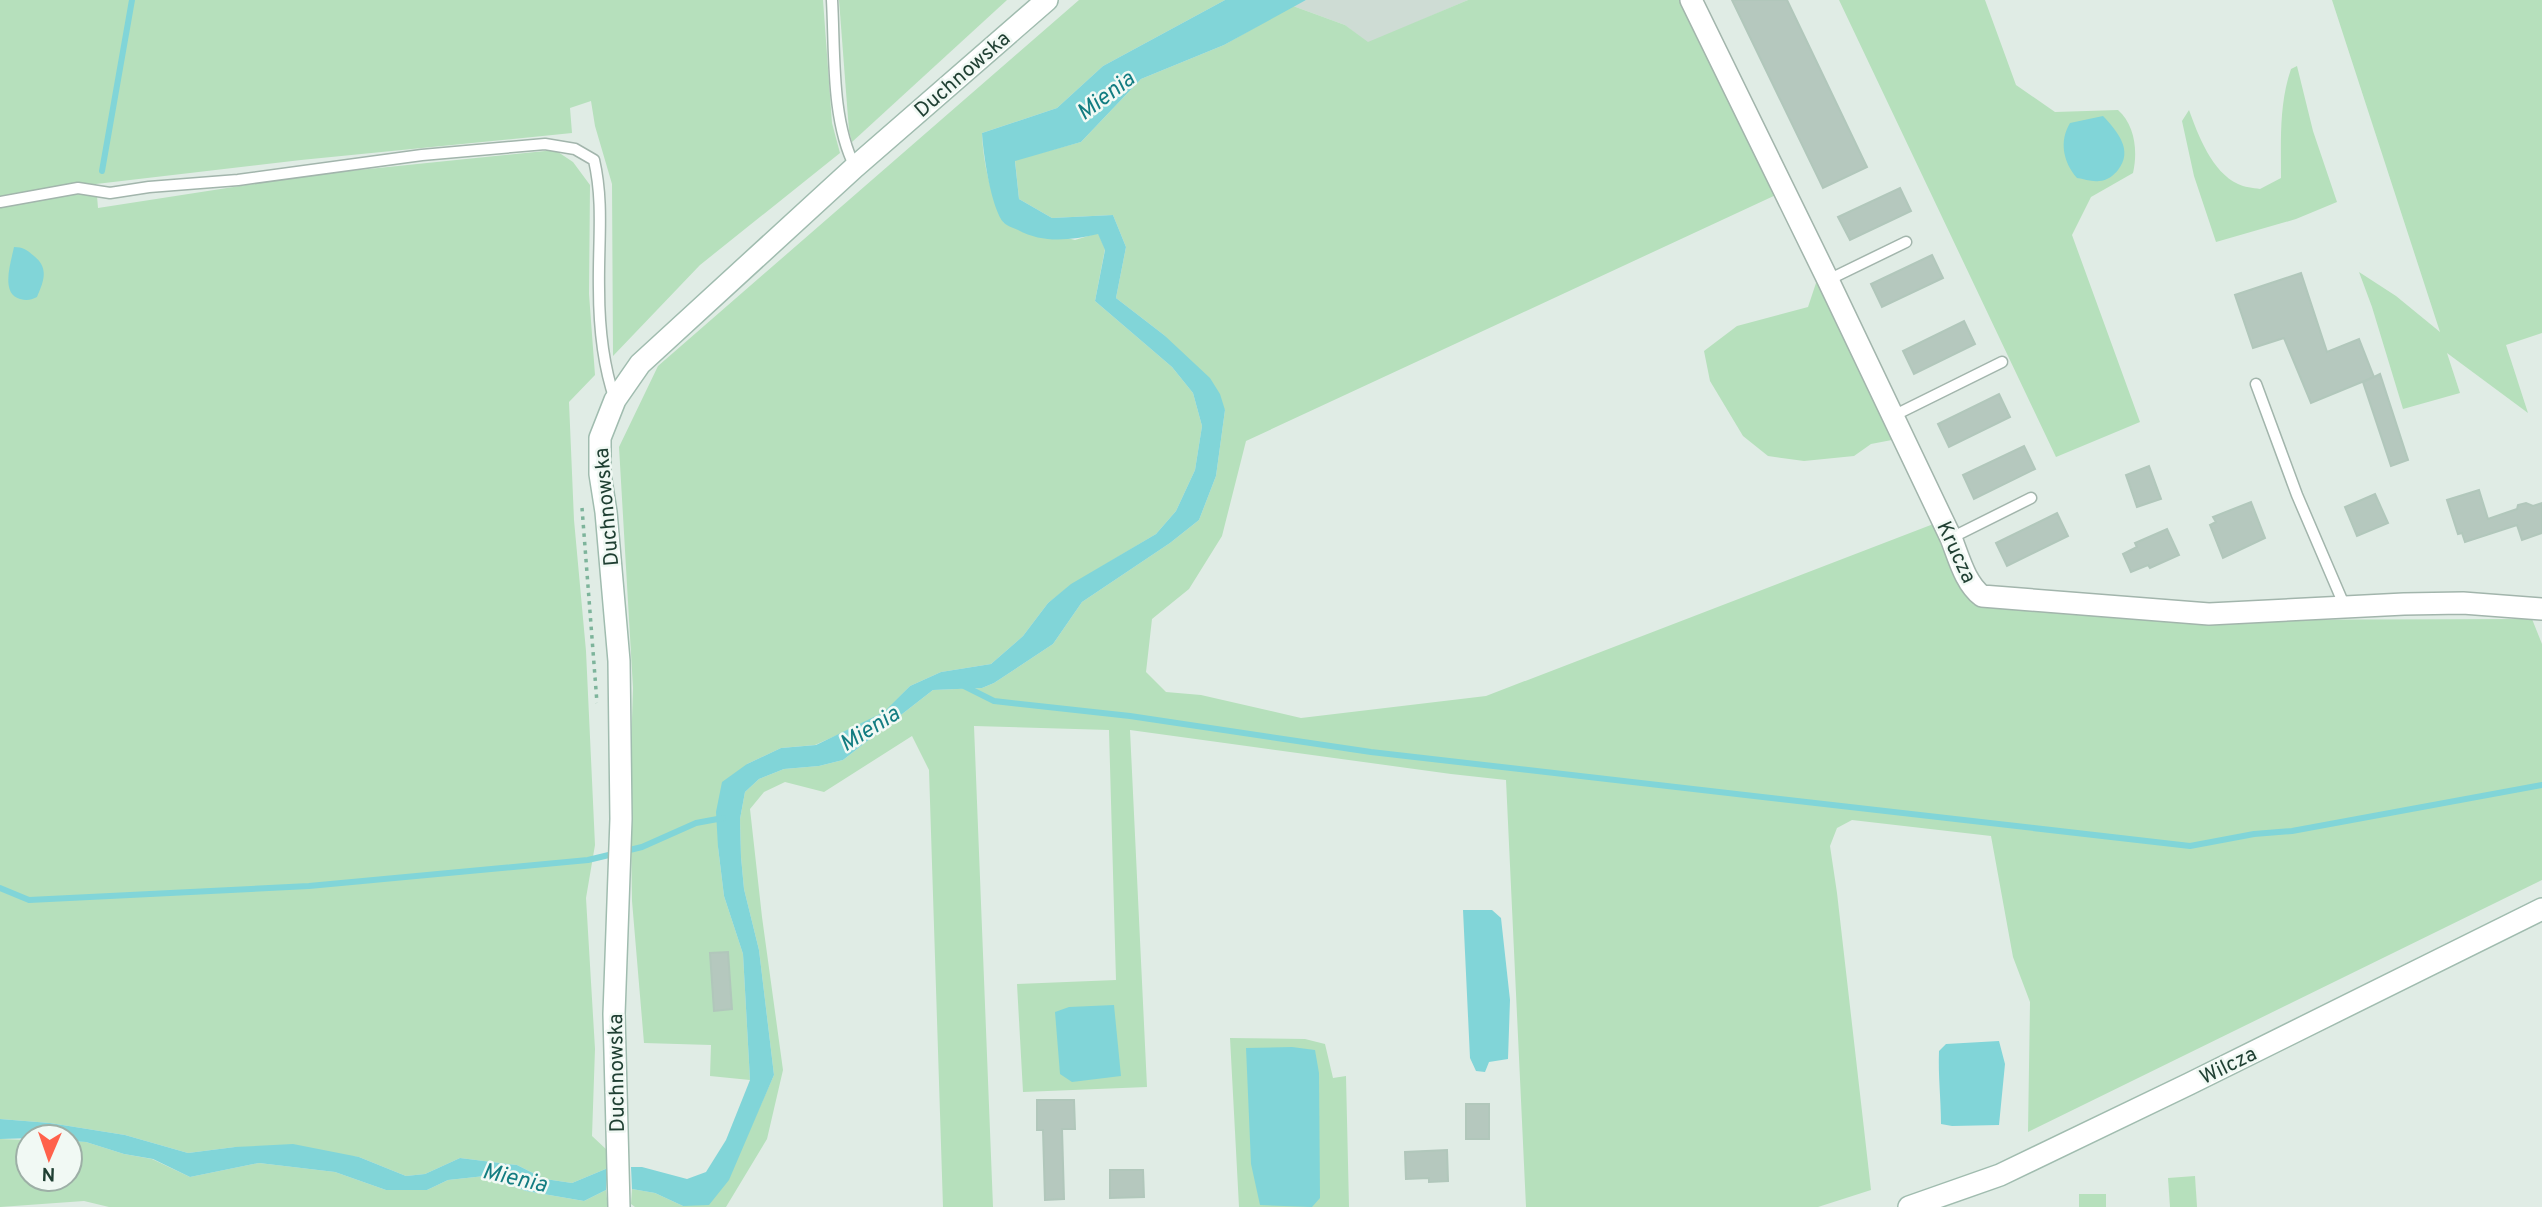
<svg xmlns="http://www.w3.org/2000/svg" width="2542" height="1207" font-family="Overpass,sans-serif">
<rect width="100%" height="100%" fill="#e0ece5"/>
<path fill="#cedcd4" d="M1306,0H1468L1368,43L1345,25L1293,6Z"/>
<g fill="#b6e0bc">
<path d="M0,0H823L832,123L840,153L700,265L613,356L612,184L595,126L591,101L570,108L572,133L301,160L96,184L98,208L310,175L555,150L573,162L590,185L589,294L595,375L569,402L574,520L586,651L595,845L586,898L595,1049L592,1136L607,1150L608,1168L572,1183L545,1179L517,1165L460,1158L425,1174L406,1176L359,1157L235,1147L188,1153L125,1135L50,1123L0,1119Z"/>
<path d="M839,0H1007L852,142L849,131Z"/>
<path d="M1079,0H1225L1103,66L1057,108L982,133C983,164 991,195 1004,223L1075,240L1098,233L1105,249L1095,301L1172,367L1193,393L1202,426L1195,470L1176,511L1156,534L1071,585L1048,603L1023,636L991,664L941,672L910,686L885,712L853,728L815,745L781,748L747,764L718,847L724,896L743,954L750,1080L710,1076L711,1045L644,1043L632,901L630,782L633,688L619,447L658,366Z"/>
<path d="M1468,0H1684L1778,194L1246,441L1222,536L1189,589L1152,619L1146,672L1166,692L1201,695L1301,718L1486,696L1936,523L1974,605L2238,620L2532,619L2542,644V880L2028,1132L2030,1002L2013,957L1991,836L1852,820L1837,828L1830,846L1837,893L1871,1190L1818,1207H1526L1506,780L1451,774L1130,730L1147,1087L1023,1092L1017,984L1116,980L1109,730L974,726L993,1207H943L929,770L912,736L824,792L785,782L764,792L750,809L762,917L783,1070L767,1139L726,1207H635L631,1204L632,1189L655,1193L683,1206L738,1156L774,1075L759,950L744,889L741,857L740,819L745,792L759,779L784,769L819,766L843,760L933,690L982,688L994,683L1053,644L1082,602L1170,543L1199,520L1216,476L1225,410L1164,335L1116,298L1126,247L1113,215L1052,218L1019,199L1015,160L1081,142L1141,79L1224,45L1293,6L1345,25L1368,42Z"/>
<path d="M1839,0H1985L2016,85L2055,112L2118,110C2135,125 2138,151 2133,173L2091,197L2072,235L2140,422L2056,457Z"/>
<path d="M2332,0H2542V333L2506,345L2528,413L2447,353L2460,393L2403,409L2372,307L2359,272L2396,296L2440,332Z"/>
<path d="M2297,66L2313,131L2337,202L2296,219L2216,242L2194,176L2182,121L2189,110C2198,135 2212,172 2238,184C2244,187 2253,188 2260,189L2281,178C2281,141 2279,104 2291,69Z"/>
<path d="M1817,280L1897,439L1871,444L1854,456L1804,461L1768,456L1743,436L1710,381L1704,351L1737,326L1808,307Z"/>
<path d="M1230,1038L1305,1039L1325,1044L1333,1078L1346,1076L1349,1207H1239Z"/>
<path d="M0,1139L28,1140V1179H70V1141L86,1142L124,1154L152,1159L190,1177L259,1163L335,1172L386,1190H427L448,1180L485,1176L526,1191L584,1201L606,1190L608,1207H109L84,1201L0,1207Z"/>
<path d="M2195,1176L2197,1207H2170L2168,1178Z"/>
<rect x="2079" y="1194" width="27" height="13"/>
</g>
<g fill="#81d5d8">
<path d="M1225,0H1306L1224,45L1141,79L1081,142L1015,161L1019,199L1052,218L1113,215L1126,247L1116,298L1164,335L1210,378L1220,394L1225,410L1216,476L1199,520L1170,543L1082,602L1053,644L994,683L982,688L933,690L843,760L819,766L784,769L759,779L745,792L740,819L741,857L744,889L759,950L774,1075L729,1180L709,1205L683,1206L655,1193L632,1189L631,1167H642L687,1179L706,1172L726,1140L750,1080L743,954L724,896L718,847L716,812L722,782L747,764L781,748L816,745L884,712L910,686L941,672L991,664L1023,636L1048,603L1071,584L1156,534L1176,511L1195,470L1202,426L1193,393L1172,367L1095,301L1105,250L1098,234C1071,240 1044,244 1018,230C1014,228 1007,226 1004,223C991,209 983,152 982,133L1057,108L1103,66Z"/>
<path d="M2103,116C2117,131 2134,150 2118,170C2114,175 2107,181 2099,181C2092,182 2084,179 2077,178C2063,162 2059,141 2070,123Z"/>
<path d="M14,247C23,247 27,250 34,256C49,268 44,281 37,297C31,300 27,301 20,299C0,294 11,262 14,247Z"/>
<path d="M1463,910H1492L1501,918L1510,1000L1508,1059L1489,1062L1485,1072L1476,1071L1470,1058Z"/>
<path d="M1114,1005L1121,1076L1072,1082L1060,1074L1055,1012L1069,1007Z"/>
<path d="M1999,1041L2005,1064L1999,1125L1952,1126L1941,1124C1941,1099 1938,1076 1939,1051L1946,1044Z"/>
<path d="M1292,1047L1315,1050L1319,1073L1320,1198L1312,1207L1260,1205L1251,1164L1246,1048Z"/>
<path d="M0,1119L50,1123L125,1135L188,1153L235,1147L293,1144L359,1157L406,1176L425,1174L460,1158L517,1165L545,1179L572,1183L608,1168L606,1190L584,1201L526,1191L485,1176L448,1180L427,1190H386L335,1172L259,1163L190,1177L153,1159L124,1154L86,1142L70,1141V1137L0,1139Z"/>
</g>
<g fill="none" stroke-linecap="round" stroke-linejoin="round">
<g stroke="#81d5d8" stroke-width="6">
<path d="M102,171L132,0"/>
<path d="M962,685L994,701L1130,716L1371,752L2190,846L2254,834L2292,831L2542,785"/>
<path d="M0,888L29,900L309,886L588,860L642,847L696,823L723,818"/>
</g>
</g>
<g fill="#b5c8be" stroke="#b1c7bb" stroke-width="2">
<path d="M1732,0H1787L1867,167L1823,188Z"/>
<path d="M1900,188L1911,211L1850,240L1838,217Z"/>
<path d="M1932,255L1943,278L1882,307L1871,284Z"/>
<path d="M2301,273L2327,352L2359,339L2374,377L2380,374L2408,460L2391,466L2363,382L2374,377L2311,403L2284,338L2253,348L2235,295Z"/>
<path d="M1964,321L1975,344L1914,374L1903,351Z"/>
<path d="M1999,394L2010,417L1949,447L1938,424Z"/>
<path d="M2024,446L2035,469L1974,499L1963,475Z"/>
<path d="M2149,466L2161,499L2137,507L2126,475Z"/>
<path d="M2479,490L2488,519L2517,509L2518,505L2526,503L2533,506L2542,503V533L2522,540L2517,525L2465,542L2462,533L2458,534L2447,500Z"/>
<path d="M2375,494L2388,523L2357,536L2345,507Z"/>
<path d="M2251,502L2265,538L2223,558L2210,525L2216,522L2213,517Z"/>
<path d="M2057,513L2068,536L2007,566L1996,543Z"/>
<path d="M2167,529L2179,555L2150,568L2148,565L2131,572L2123,554L2137,547L2135,543Z"/>
<path d="M728,952L732,1009L714,1011L710,953Z"/>
<path d="M1037,1100H1074L1075,1129H1062L1064,1199L1045,1200L1043,1130H1037Z"/>
<rect x="1466" y="1104" width="23" height="35"/>
<path d="M1447,1150L1448,1181L1429,1182V1178L1406,1179L1405,1152Z"/>
<path d="M1110,1170H1143L1144,1197L1110,1198Z"/>
</g>
<g fill="none" stroke-linecap="round" stroke-linejoin="round">
<g stroke="#a2b5ac" stroke-width="13">
<g id="lane">
<path d="M832,0C835,53 831,120 855,167"/>
<path d="M0,202L78,188L110,193L149,187L238,180L422,155L545,144L575,149L594,160C604,203 598,244 599,289C599,326 603,365 615,400"/>
<path d="M1828,280L1906,242"/>
<path d="M2256,384L2297,495L2345,607"/>
<path d="M1893,416L2002,362"/>
<path d="M1951,538L2031,498"/>
</g>
</g>
<g stroke="#a2b5ac" stroke-width="24">
<path id="street" d="M1691,0L1828,280L1951,538C1959,558 1965,583 1982,596L2209,614L2404,604L2463,603L2542,609"/>
</g>
<g stroke="#a0bcaf" stroke-width="24">
<g id="secondary">
<path d="M619,1207L614,1014L621,819L619,661L606,512L600,474V438L615,400L640,364L855,167L1047,0"/>
<path d="M1909,1207L2000,1175L2189,1084L2542,909"/>
</g>
</g>
<path stroke="#7db49b" stroke-width="3.5" stroke-dasharray="3.5 5" stroke-linecap="butt" d="M582,508L597,703"/>
<use href="#lane" stroke="#fff" stroke-width="10"/>
<use href="#street" stroke="#fff" stroke-width="21"/>
<use href="#secondary" stroke="#fff" stroke-width="21"/>
</g>
<g text-anchor="middle" stroke-width="5" stroke-linejoin="round" paint-order="stroke">
<g font-size="21" fill="#1f3f32" stroke="#f1f9f4">
<text transform="translate(962 74) rotate(-41)" y="7">Duchnowska</text>
<text transform="translate(606 507) rotate(-95)" y="7">Duchnowska</text>
<text transform="translate(1957 552) rotate(65)" y="7">Krucza</text>
<text transform="translate(2228 1065) rotate(-26)" y="7">Wilcza</text>
<text transform="translate(616 1073) rotate(-91)" y="7">Duchnowska</text>
</g>
<g font-size="23" font-style="italic" fill="#127c81" stroke="#f1f9f4">
<text transform="translate(1105 95) rotate(-37)" y="8">Mienia</text>
<text transform="translate(869 728) rotate(-32)" y="8">Mienia</text>
<text transform="translate(515 1177) rotate(13)" y="8">Mienia</text>
</g>
</g>
<g transform="translate(49 1158) rotate(182)"><circle r="33" fill="#f1f9f4" stroke="#9dafa6" stroke-width="2"/>
<path d="M0-5L12 26L0 18L-12 26Z" fill="#ff614b"/>
<text y="-10" font-size="19" font-weight="bold" text-anchor="middle" fill="#1f3f32">N</text>
</g>
</svg>
